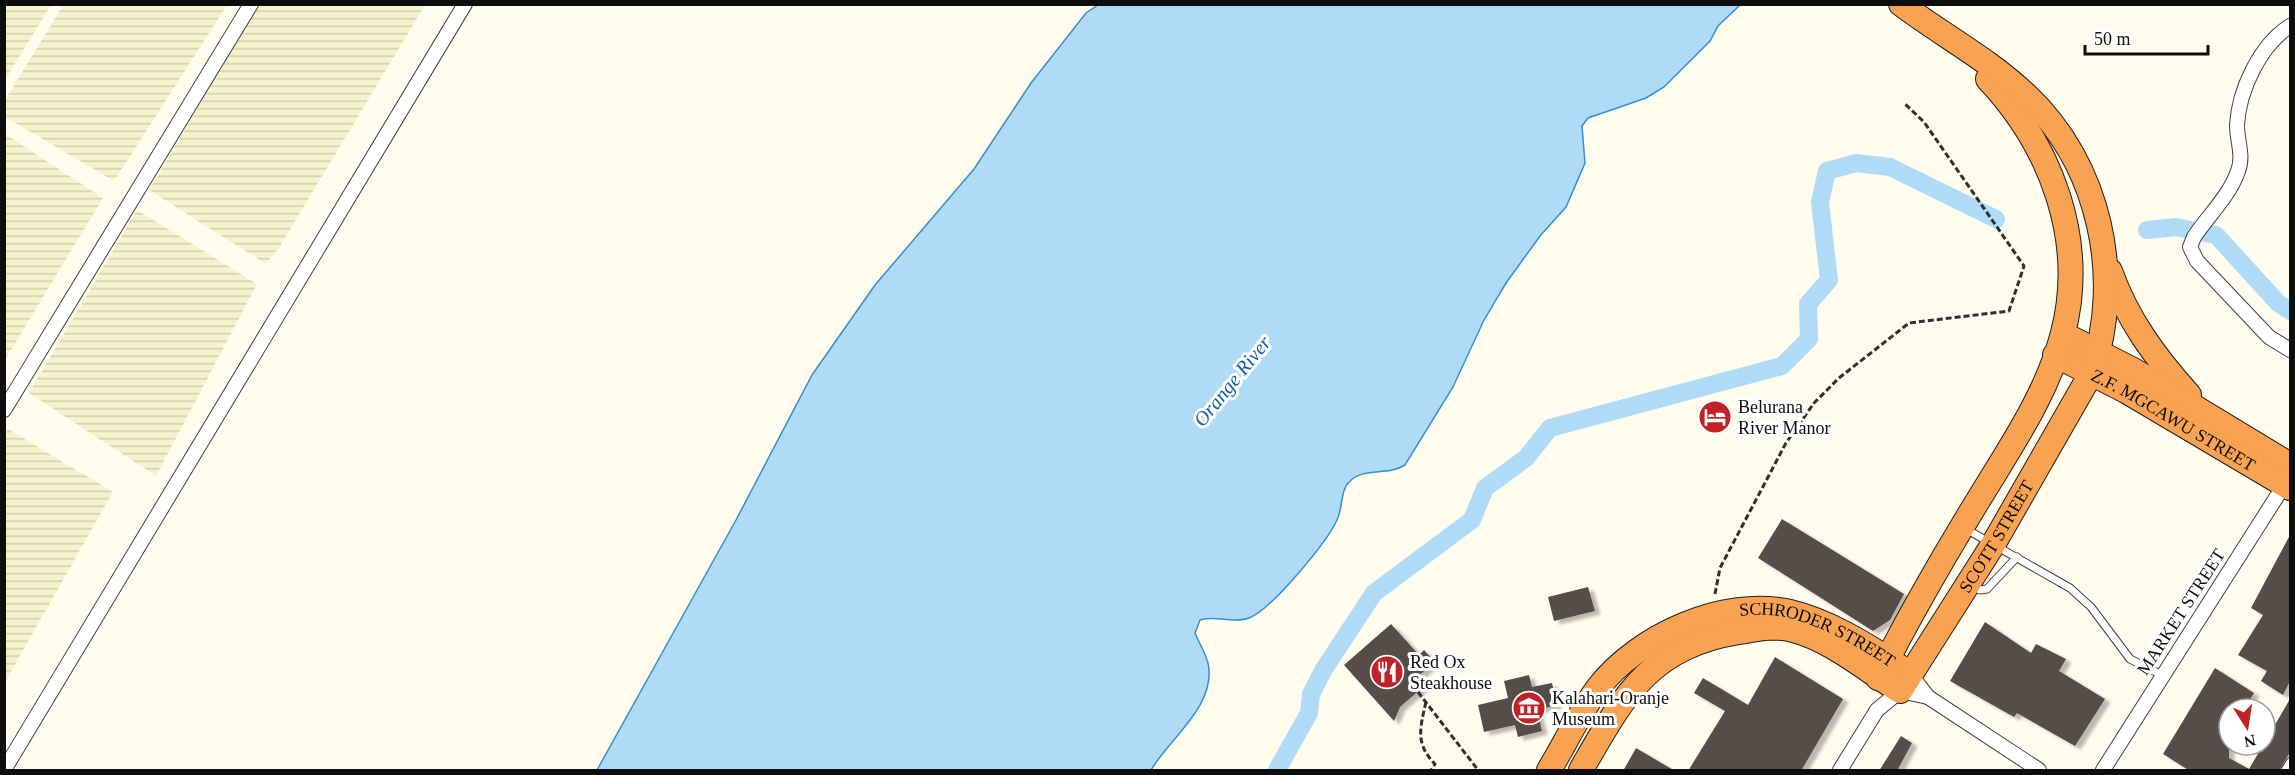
<svg xmlns="http://www.w3.org/2000/svg" width="2295" height="775" font-family="'Times New Roman',serif">
<defs>
<pattern id="farmland-rules" width="6" height="5" patternUnits="userSpaceOnUse" patternTransform="scale(1.5)"><rect width="6" height="5" fill="#f5f3cc"/><path d="M0 2.5h6" fill="none" stroke="#d1cfae"/></pattern>
<filter id="shadow"><feDropShadow dx="5.5" dy="3.5" stdDeviation="1.5" flood-color="#0004"/></filter>
</defs>
<rect width="100%" height="100%" fill="#fffced"/>
<g fill="url(#farmland-rules)">
<path d="M5,4L51,5L5,80L4,5Z"/>
<path d="M64,4L227,5L114,181L5,117V100Z"/>
<path d="M259,5H425L280,246L266,264L149,190Z"/>
<path d="M5,134L103,198L5,360Z"/>
<path d="M137,210L257,284L156,476L29,393Z"/>
<path d="M8,429L113,492L5,682L4,435Z"/>
</g>
<path fill="#b0dbf7" stroke="#358fd0" stroke-width="1.5" d="M1098,5H1740L1718,26L1710,41L1664,87L1646,98L1588,118L1582,126L1585,163L1566,207L1540,236L1506,283L1484,320L1453,387L1405,465C1388,476 1364,467 1350,481C1340,490 1343,508 1337,520C1327,542 1271,610 1249,618C1233,624 1216,615 1200,620L1195,633C1199,643 1205,652 1208,663C1217,705 1170,738 1151,770H597L736,520L812,375L875,285L974,169L1031,83L1086,13Z"/>
<g fill="none" stroke-linecap="round" stroke-linejoin="round">
<g stroke="#b0dbf7" stroke-width="18">
<path d="M2147,230L2176,227L2216,235L2278,303L2290,311"/>
<path d="M1277,770L1309,713L1311,694L1324,669L1374,593L1472,520L1485,488L1526,458L1550,428L1782,366L1809,339L1808,304L1829,280L1820,202L1827,171L1856,163L1890,167L1996,219"/>
</g>
</g>
<g fill="#564e49" filter="url(#shadow)">
<path d="M1782,519L1904,594L1890,620L1873,631L1758,558Z"/>
<path d="M2290,535V681L2283,695L2261,681L2267,671L2238,655L2263,615L2251,608Z"/>
<path d="M1588,587L1595,611L1554,621L1548,597Z"/>
<path d="M1985,622L2031,653L2036,644L2066,659L2059,671L2105,699L2075,746L2017,713L2014,717L1950,681Z"/>
<path d="M1391,624L1419,655L1424,650L1435,662L1416,678L1423,687L1400,707L1394,721L1344,665Z"/>
<path d="M1775,657L1843,699L1801,771H1688L1725,711L1694,693L1703,678L1748,705Z"/>
<path d="M2215,668L2254,693L2244,709H2229V758L2249,769L2290,699V752L2279,771H2190L2163,754Z"/>
<path d="M1529,675L1532,687L1552,683L1557,705L1537,710L1542,731L1518,737L1515,725L1484,732L1478,705L1508,698L1504,681Z"/>
<path d="M1901,736L1912,743L1897,771H1879Z"/>
<path d="M1636,748L1675,771H1623Z"/>
</g>
<g fill="none" stroke-linecap="round" stroke-linejoin="round">
<g stroke="#404040" stroke-width="9">
<g id="lane">
<path d="M1966,529L2070,588L2091,607L2130,659L2162,675"/>
<path d="M1972,586L1980,590L1987,589L2017,557"/>
<path d="M2285,770L2290,762"/>
</g>
</g>
<g stroke="#404040" stroke-width="16">
<g id="street">
<path d="M2290,26C2260,45 2239,90 2237,125C2237,141 2244,156 2238,171C2230,195 2208,216 2194,237L2190,247L2197,261L2269,337L2290,350"/>
<path d="M4,410L251,4"/>
<path d="M1910,674L1928,697L2039,770"/>
<path d="M4,770L465,4"/>
<path d="M1840,770L1877,710L1900,691L1928,697"/>
<path d="M2103,770L2288,479"/>
</g>
</g>
<g stroke="#1e1e1e" stroke-width="26">
<g id="highway">
<path d="M2110,271C2127,319 2155,357 2189,395"/>
<path d="M2063,334L2135,371L2290,465"/>
<path id="s1" d="M2055,355L2126,391L2290,488"/>
<path d="M1878,678C1907,620 1940,563 1974,507C2007,452 2047,396 2063,333C2087,240 2051,146 1988,79"/>
<path id="s2" d="M1549,770C1565,744 1579,713 1598,688C1638,636 1724,597 1790,612C1828,621 1867,645 1900,667"/>
<path id="s3" d="M1581,770C1623,697 1648,647 1739,632C1757,629 1775,625 1793,630C1832,640 1867,671 1900,691L1994,543L2092,372C2124,277 2100,164 2026,95C1988,59 1942,35 1901,4"/>
</g>
</g>
<g stroke="#2f2f2f" stroke-width="3" stroke-dasharray="6 3" stroke-linecap="butt">
<path d="M1715,594L1720,568L1786,443L1814,403L1839,378L1909,323L2009,311L2024,266L1924,122L1904,103"/>
<path d="M1418,692L1478,770"/>
<path d="M1426,702C1420,728 1415,744 1435,764L1431,770"/>
</g>
<use href="#lane" stroke="#fff" stroke-width="7"/>
<use href="#street" stroke="#fff" stroke-width="14"/>
<use href="#highway" stroke="#f8a252" stroke-width="24"/>
</g>
<defs>
<g id="hotel-disc" transform="scale(1.725)"><circle r="9.5" fill="#c02226" stroke="#fff"/><path d="M-6-4.5h1.5V1H6V5H4.5V3h-9V5H-6ZM-4 0a1.8 1.8 0 1 1 3.6 0ZM.5 0V-2.5h3Q6-2.5 6 0Z" fill="#fff"/></g>
<g id="restaurant-disc" transform="scale(1.725)"><circle r="9.5" fill="#c02226" stroke="#fff"/><path d="M-5-6h1v4h1v-4h1v4h1v-4h1v5L-1.5 .5V6h-2V.5L-5-1ZM5-6V6H3V1.5H1.5Q1.5-4 5-6Z" fill="#fff"/></g>
<g id="museum-disc" transform="scale(1.725)"><circle r="9.5" fill="#c02226" stroke="#fff"/><path d="M0-6L6-3V-2H-6V-3ZM-5-1h2V3h-2ZM-1-1h2V3h-2ZM3-1h2V3H3ZM-6 4H6V6H-6Z" fill="#fff"/></g>
</defs>
<g fill-rule="evenodd">
<use href="#hotel-disc" x="1715" y="417"/>
<use href="#restaurant-disc" x="1387" y="672"/>
<use href="#museum-disc" x="1529" y="708"/>
</g>
<g text-anchor="middle" stroke-width="6" stroke-linejoin="round" paint-order="stroke">
<g font-size="18" fill="#0d0d0d" stroke="#fff" text-anchor="start">
<text x="1738" y="413">Belurana<tspan x="1738" dy="21">River Manor</tspan></text>
<text x="1410" y="668">Red Ox<tspan x="1410" dy="21">Steakhouse</tspan></text>
<text x="1552" y="704">Kalahari-Oranje<tspan x="1552" dy="21">Museum</tspan></text>
</g>
<g font-size="18" fill="#0d0d0d" stroke="#fff">
<text dy="6" stroke="none"><textPath href="#s1" startOffset="135">Z.F. MGCAWU STREET</textPath></text>
<text dy="6" stroke="none"><textPath href="#s3" startOffset="580">SCOTT STREET</textPath></text>
<text transform="translate(2181 612) rotate(-57)" y="6">MARKET STREET</text>
<text dy="6" stroke="none"><textPath href="#s2" startOffset="344">SCHRODER STREET</textPath></text>
</g>
<g font-size="20" font-style="italic" fill="#1360a1" stroke="#fff">
<text transform="translate(1232 381) rotate(-51)" y="7">Orange River</text>
</g>
</g>
<rect width="2295" height="775" fill="none" stroke="#0d0d0d" stroke-width="12"/>
<g transform="translate(2247 727) rotate(168)"><circle r="28" fill="#ffffff" stroke="#9e9e9e" stroke-width="1.5"/>
<path d="M0-4.5L10 22L0 15L-10 22Z" fill="#c02226"/>
<text y="-9" font-size="16" font-weight="bold" text-anchor="middle" fill="#0d0d0d">N</text>
</g>
<path d="M2085 45v9h123v-9" fill="none" stroke="#0d0d0d" stroke-width="3"/>
<text x="2094" y="45" font-size="18" fill="#0d0d0d" stroke="#ffffff" stroke-width="4.5" paint-order="stroke">50 m</text>
</svg>
